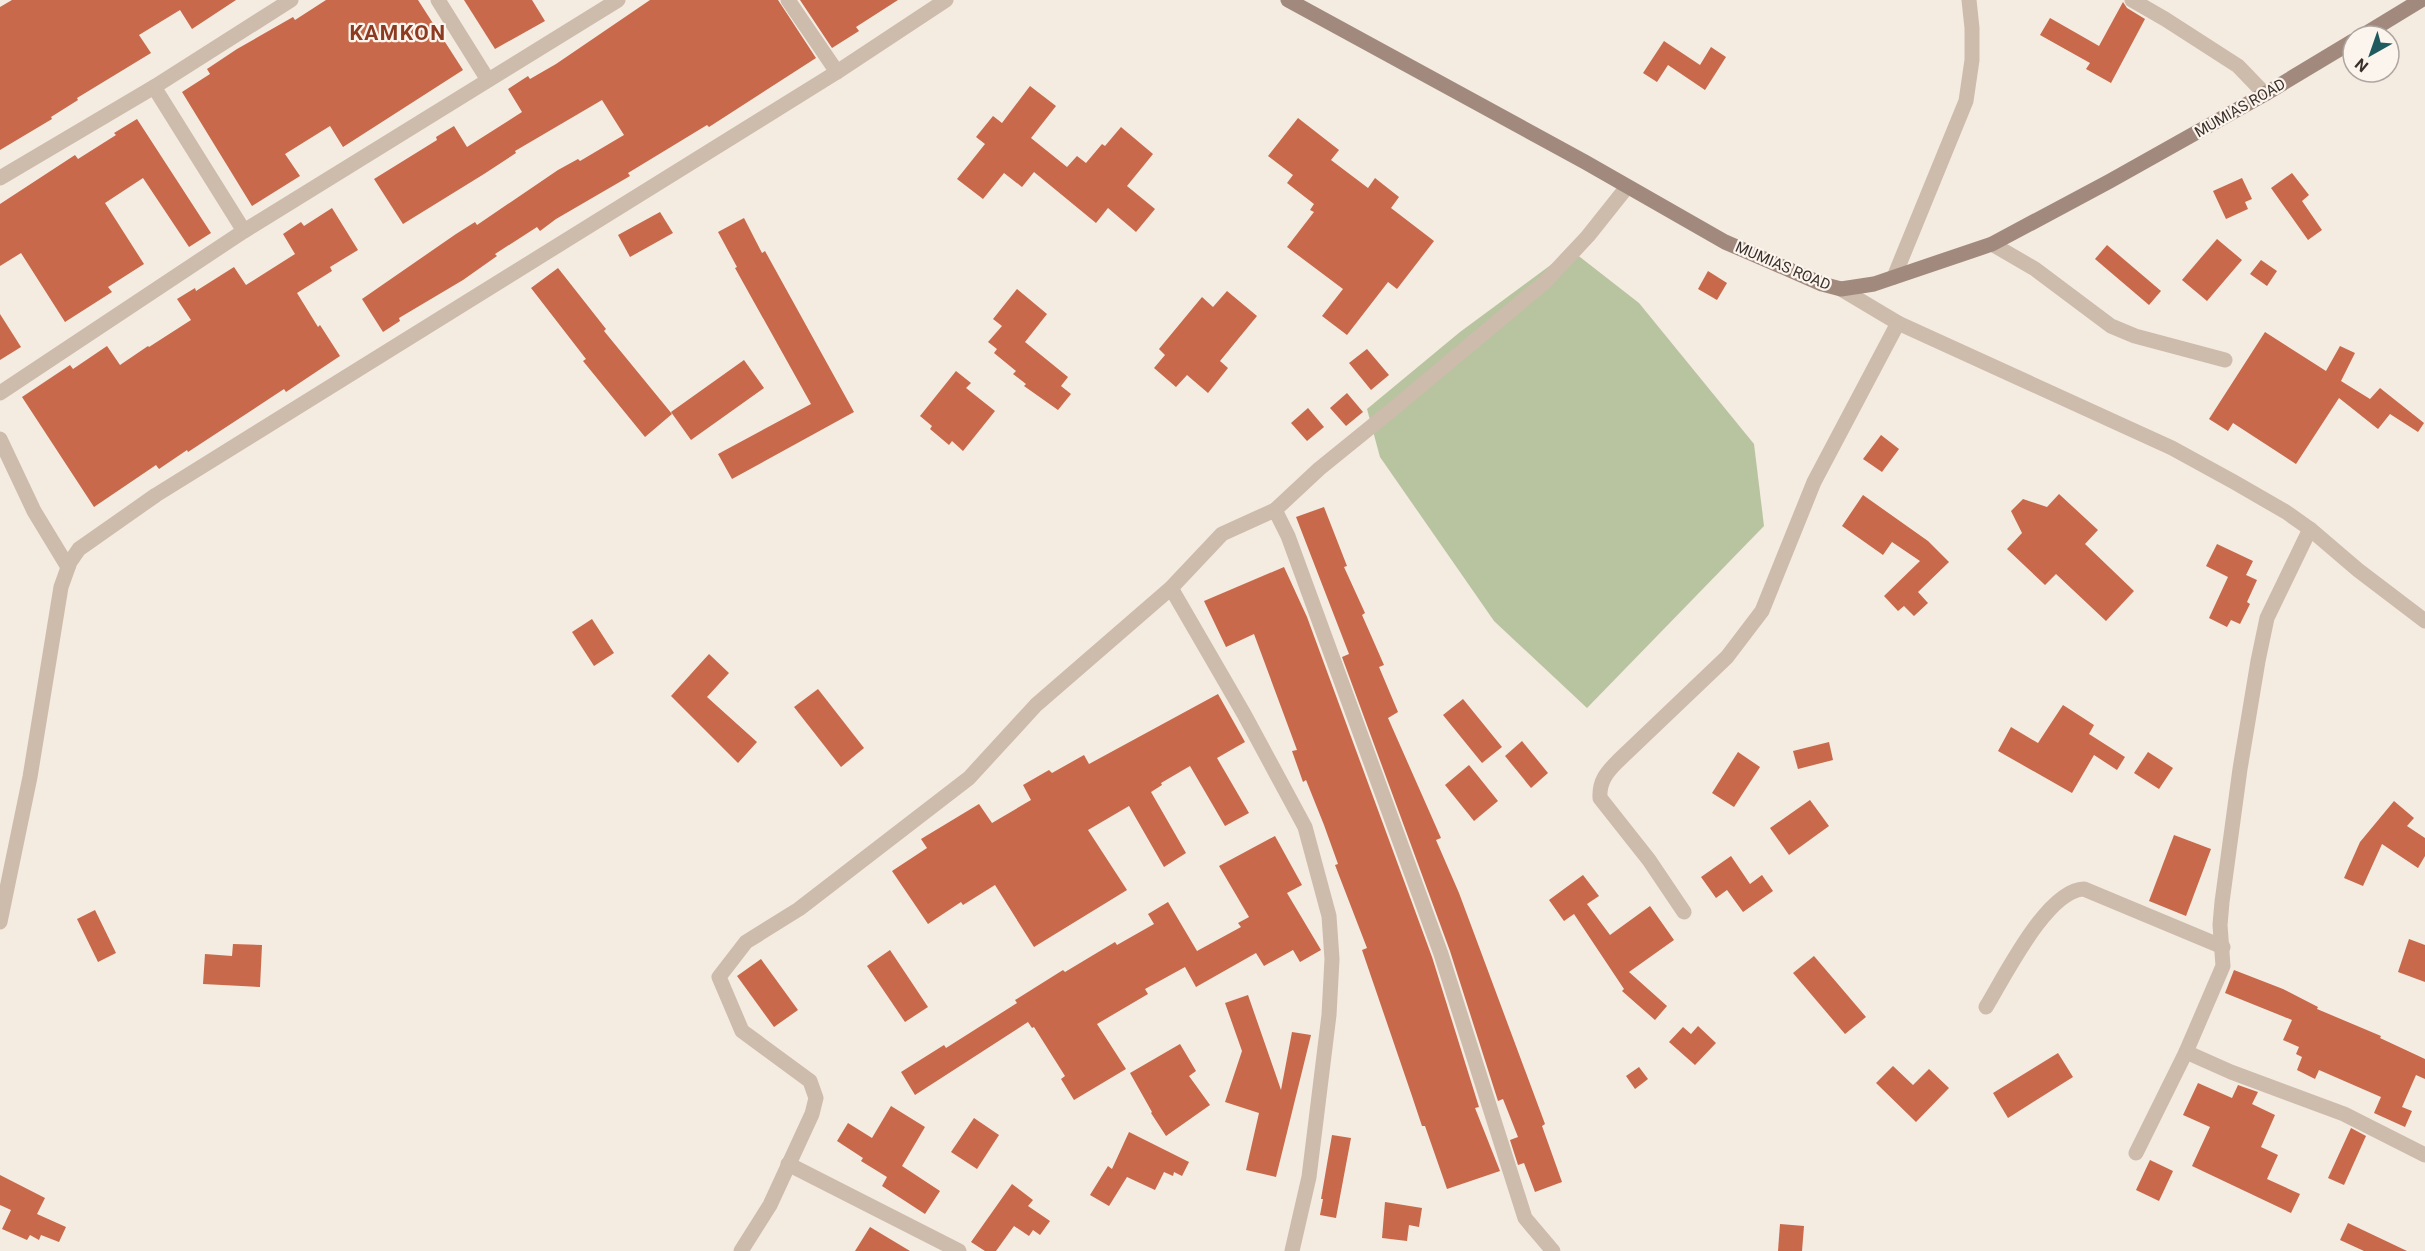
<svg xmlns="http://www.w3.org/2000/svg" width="2425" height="1251" font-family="Roboto,sans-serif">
<rect width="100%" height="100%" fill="#f4ebe1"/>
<path fill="#b8c4a0" d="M1571,250L1639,303L1754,444L1764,526L1587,708L1494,621L1380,457L1367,409L1460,332Z"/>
<g fill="#c8694b">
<path d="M12,0H236L192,29L180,10L139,35L151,53L77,98L78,100L51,117L52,119L0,150V7Z"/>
<path d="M326,0H418L463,70L343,147L330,126L285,154L300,176L252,206L182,92L210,74L207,69L237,49L293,17L295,20Z"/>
<path d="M464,0H532L545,21L495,49Z"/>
<path d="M650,0H778L816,58L709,127L707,125L628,173L630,176L556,219L540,231L537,227L495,254L497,256L463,280L399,318L400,321L383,332L362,299L456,234L475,222L477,225L558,170L578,159L580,161L624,135L602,100L515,151L516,153L484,174L403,224L374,179L437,140L436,137L454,126L467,147L522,112L508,89L528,76L530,79L556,64Z"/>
<path d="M800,0H898L856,27L859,31L832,48Z"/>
<path d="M2123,2L2127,8L2145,19L2111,83L2086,69L2090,63L2040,35L2050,18L2099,46Z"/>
<path d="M1664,41L1700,65L1711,47L1726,57L1705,90L1668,65L1657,82L1643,73Z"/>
<path d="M1030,86L1056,106L1031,138L1067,167L1077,156L1086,163L1102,144L1105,146L1121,127L1153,154L1127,186L1155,209L1136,232L1108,208L1096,223L1034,172L1022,187L1004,173L983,199L957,179L985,144L976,137L993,116L1002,123Z"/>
<path d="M1298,118L1339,150L1331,160L1368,188L1375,178L1399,197L1391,208L1434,241L1397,289L1388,282L1347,335L1322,316L1343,289L1287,247L1314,212L1310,210L1314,204L1287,183L1293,175L1268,156Z"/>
<path d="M137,119L211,233L189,247L143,178L105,203L144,264L108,287L112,292L65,322L21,253L0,266V204L75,155L78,159L116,135L114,133Z"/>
<path d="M2292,173L2309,195L2302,201L2322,230L2308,240L2271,188Z"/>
<path d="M2242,178L2252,199L2245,202L2248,209L2226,219L2213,191Z"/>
<path d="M332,208L358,250L330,267L332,271L297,293L318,327L320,325L340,356L286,392L284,389L188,452L187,450L159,469L156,465L94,507L22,397L70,365L73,369L107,346L120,365L148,346L149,347L191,320L177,299L195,288L196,291L234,267L246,285L295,254L283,234L301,222L304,226Z"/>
<path d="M660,212L673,233L630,257L618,235Z"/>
<path d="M744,218L762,253L765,251L854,412L732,479L718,454L811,404L735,268L737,267L718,232Z"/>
<path d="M2217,239L2242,260L2207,301L2182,280Z"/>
<path d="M2107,245L2161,291L2149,305L2095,259Z"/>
<path d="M2261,260L2277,271L2267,286L2250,274Z"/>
<path d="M558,268L606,329L604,331L672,414L645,437L583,361L586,359L531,288Z"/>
<path d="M1708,271L1727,283L1717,300L1698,289Z"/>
<path d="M1017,289L1047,314L1025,342L1068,377L1061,386L1071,394L1058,410L1024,386L1026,384L1013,374L1016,371L994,353L997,349L988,342L1002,326L993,319Z"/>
<path d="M1227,291L1257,316L1220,361L1228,368L1208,393L1187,375L1176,387L1154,368L1165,355L1159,349L1202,297L1213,307Z"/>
<path d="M0,314L21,347L0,360Z"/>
<path d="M2265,332L2326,371L2340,346L2355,353L2341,381L2370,399L2380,388L2424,423L2418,432L2390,414L2378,429L2339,398L2296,464L2233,423L2228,431L2209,419Z"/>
<path d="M1367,349L1389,375L1371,390L1349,363Z"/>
<path d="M744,360L764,388L691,440L671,412Z"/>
<path d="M956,371L971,383L966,388L995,411L963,451L952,441L949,445L930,429L932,426L920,416Z"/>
<path d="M1347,393L1363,412L1346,426L1330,408Z"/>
<path d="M1308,408L1324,427L1307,441L1291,423Z"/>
<path d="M1881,435L1899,449L1882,472L1863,459Z"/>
<path d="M2059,494L2098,530L2085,544L2134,591L2106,621L2056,574L2045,585L2007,549L2022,533L2011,511L2023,499L2047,507Z"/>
<path d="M1863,495L1928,541L1949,562L1918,592L1928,603L1914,616L1904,606L1898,611L1884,596L1920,561L1892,542L1883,555L1842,526Z"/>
<path d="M1324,507L1347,566L1344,567L1365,613L1362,615L1384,665L1379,667L1398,712L1388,718L1441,838L1436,840L1459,893L1545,1124L1542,1126L1562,1182L1535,1192L1524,1163L1518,1165L1510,1140L1518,1137L1503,1099L1498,1101L1450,951L1342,657L1349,654L1296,517Z"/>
<path d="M2217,544L2253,561L2246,575L2257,580L2247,602L2250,604L2240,624L2231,620L2227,627L2209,618L2228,577L2206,566Z"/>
<path d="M1284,567L1307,617L1432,957L1479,1107L1475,1108L1500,1171L1447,1189L1425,1126H1422L1412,1096L1362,950L1367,948L1335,865L1338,864L1324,825L1306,780L1303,782L1292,751L1297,750L1254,634L1226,647L1204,601Z"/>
<path d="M592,619L614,653L594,666L572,632Z"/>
<path d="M709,654L729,673L707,697L757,742L738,763L671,696Z"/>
<path d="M818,689L864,748L841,767L794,707Z"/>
<path d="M1218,694L1245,742L1217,758L1249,813L1225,826L1190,766L1161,783L1162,785L1151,792L1186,853L1164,867L1129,806L1088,830L1127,890L1034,947L995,885L963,905L961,902L928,924L892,871L927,848L921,839L979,804L992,823L1031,800L1023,785L1049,770L1052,773L1084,755L1089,764Z"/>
<path d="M1463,699L1502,747L1482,763L1443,715Z"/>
<path d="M2063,705L2094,725L2089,734L2125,757L2117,770L2094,755L2072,793L1998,751L2011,727L2038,743Z"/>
<path d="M1522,741L1548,773L1531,788L1505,756Z"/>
<path d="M1829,742L1833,760L1798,769L1793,751Z"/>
<path d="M1738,752L1760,767L1734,807L1712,793Z"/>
<path d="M2148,752L2173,768L2159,789L2134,773Z"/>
<path d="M1469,765L1498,801L1474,821L1445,785Z"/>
<path d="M1810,800L1829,826L1789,855L1770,828Z"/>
<path d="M2394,801L2414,818L2407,826L2425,838V856L2418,868L2382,844L2363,886L2344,878L2360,842Z"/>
<path d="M2174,835L2211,849L2186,916L2149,901Z"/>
<path d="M1275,836L1302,885L1287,893L1321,950L1300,962L1293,950L1264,966L1256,953L1196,987L1185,967L1145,989L1148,994L1097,1024L1126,1069L1074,1100L1061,1079L1065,1076L1034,1027L1032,1028L1028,1022L915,1095L901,1072L944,1045L946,1048L1017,1003L1015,1000L1063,970L1065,972L1115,942L1117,945L1154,924L1148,914L1168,902L1197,951L1241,927L1238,923L1249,917L1219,866Z"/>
<path d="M1731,856L1750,884L1762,875L1773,891L1743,912L1727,890L1716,898L1701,877Z"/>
<path d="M1583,875L1599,896L1587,904L1610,935L1650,906L1674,940L1629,972L1667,1006L1655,1020L1622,991L1624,989L1574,914L1564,921L1549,900Z"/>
<path d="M95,910L116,953L98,962L77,919Z"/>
<path d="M2409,939L2425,945V982L2398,972Z"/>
<path d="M233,944L262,945L260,987L203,984L205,954L232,956Z"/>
<path d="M890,950L928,1007L905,1022L867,966Z"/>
<path d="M1814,956L1866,1017L1845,1034L1793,973Z"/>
<path d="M761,959L798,1010L774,1027L737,976Z"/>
<path d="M2234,970L2283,989L2318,1007L2317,1009L2381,1036L2380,1038L2425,1059V1079L2416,1075L2402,1107L2412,1111L2405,1127L2374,1113L2381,1097L2319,1070L2315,1079L2297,1070L2302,1057L2296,1054L2299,1047L2283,1040L2292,1020L2225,993Z"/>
<path d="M1248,995L1281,1090L1292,1032L1311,1035L1276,1177L1246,1170L1259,1113L1225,1102L1242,1051L1225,1003Z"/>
<path d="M1698,1026L1716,1043L1695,1065L1669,1042L1683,1027L1691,1034Z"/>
<path d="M1180,1044L1196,1071L1189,1076L1210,1105L1166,1136L1151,1113L1152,1112L1130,1073Z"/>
<path d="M2058,1053L2073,1077L2008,1118L1993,1093Z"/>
<path d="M1893,1066L1913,1085L1929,1069L1949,1088L1916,1122L1876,1083Z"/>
<path d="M1639,1067L1648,1079L1635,1089L1626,1076Z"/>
<path d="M2198,1083L2232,1098L2238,1085L2258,1092L2252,1104L2275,1115L2261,1147L2278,1155L2267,1179L2300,1194L2291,1213L2192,1166L2210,1127L2183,1115Z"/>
<path d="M891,1106L925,1127L902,1166L940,1191L925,1214L882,1186L887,1177L861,1161L863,1158L837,1141L848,1123L872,1138Z"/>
<path d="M974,1118L999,1135L977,1169L951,1152Z"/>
<path d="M2351,1128L2366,1136L2344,1185L2328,1178Z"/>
<path d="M1129,1132L1189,1162L1182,1176L1174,1172L1173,1176L1164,1172L1155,1190L1127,1177L1109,1206L1090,1195L1108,1166L1112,1169Z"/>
<path d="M1332,1135L1351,1138L1336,1218L1320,1215L1323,1199H1321Z"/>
<path d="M2150,1160L2173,1171L2159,1201L2136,1190Z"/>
<path d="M0,1175L45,1198L37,1214L66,1227L59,1242L41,1235L39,1240L30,1235L27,1240L2,1229L11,1210L0,1205Z"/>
<path d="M1012,1184L1033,1200L1028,1206L1050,1221L1040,1235L1033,1230L1029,1236L1014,1226L996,1251H985L971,1242Z"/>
<path d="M1385,1202L1422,1208L1419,1227L1409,1225L1407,1241L1382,1238Z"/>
<path d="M2348,1223L2407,1251H2364L2340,1240Z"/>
<path d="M1780,1224L1804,1226L1802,1251H1778Z"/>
<path d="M870,1227L910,1251H855Z"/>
</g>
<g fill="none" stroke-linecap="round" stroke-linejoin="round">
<g stroke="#cdbbac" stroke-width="15">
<path d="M438,0L488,80"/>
<path d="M788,0L837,72"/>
<path d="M2132,0L2165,19L2238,66L2265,94"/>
<path d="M154,87L244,231"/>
<path d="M0,178L154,87L291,0"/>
<path d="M1992,244L2035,269L2111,326L2135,336L2225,360"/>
<path d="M1894,277L1966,101L1972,60V28L1969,0"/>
<path d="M1841,289L1898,323L2172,448L2234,482L2286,512L2310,529L2358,570L2425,621"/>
<path d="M0,393L244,231L618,0"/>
<path d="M0,439L34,511L68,567"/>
<path d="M1275,510L1288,536L1441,954L1525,1218L1553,1251"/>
<path d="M1171,588L1244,714L1305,827L1329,916L1332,959L1329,1015L1309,1177L1292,1251"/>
<path d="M1684,912L1649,860L1600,798C1599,781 1607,772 1618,761L1727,657L1762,611L1814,482L1898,323"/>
<path d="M0,922L30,777L61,587L70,562L79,549L156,495L837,72L946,0"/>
<path d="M1986,1007C2005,976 2047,890 2084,889L2223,947"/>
<path d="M2186,1052L2231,1072L2344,1114L2425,1155"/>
<path d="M2136,1153L2186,1052L2223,966L2220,925L2222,902L2240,769L2258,661L2267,618L2310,529"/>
<path d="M788,1164L959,1251"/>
<path d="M741,1251L770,1205L812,1114L816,1098L810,1081L742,1031L719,977L746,942L799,909L969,778L1036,705L1171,588L1222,534L1275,510L1319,469L1393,409L1545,282L1588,236L1627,187"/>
</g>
<g stroke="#a18a7d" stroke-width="15">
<path d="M1288,0L1585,162L1725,242L1822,284L1841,289L1874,284L1992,244L2110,181L2265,94L2353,41"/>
<path d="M2362,36L2421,0"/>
</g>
</g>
<g text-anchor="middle" stroke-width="4.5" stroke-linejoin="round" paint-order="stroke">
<g font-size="15" fill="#3b302b" stroke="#fbf5ee">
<text transform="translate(2240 108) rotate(-30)" y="5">MUMIAS ROAD</text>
<text transform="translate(1783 266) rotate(23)" y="5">MUMIAS ROAD</text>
</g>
<g font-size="21" font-weight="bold" letter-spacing="1.5" fill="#8c3b22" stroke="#fbf5ee">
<text x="398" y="40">KAMKON</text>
</g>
</g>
<g transform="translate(2371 54) rotate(220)"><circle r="28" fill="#fbf5ee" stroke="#aea6a0" stroke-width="1.5"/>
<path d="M0-4.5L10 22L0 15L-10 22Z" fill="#1f5a5e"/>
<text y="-9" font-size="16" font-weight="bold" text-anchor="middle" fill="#3b302b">N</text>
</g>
</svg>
